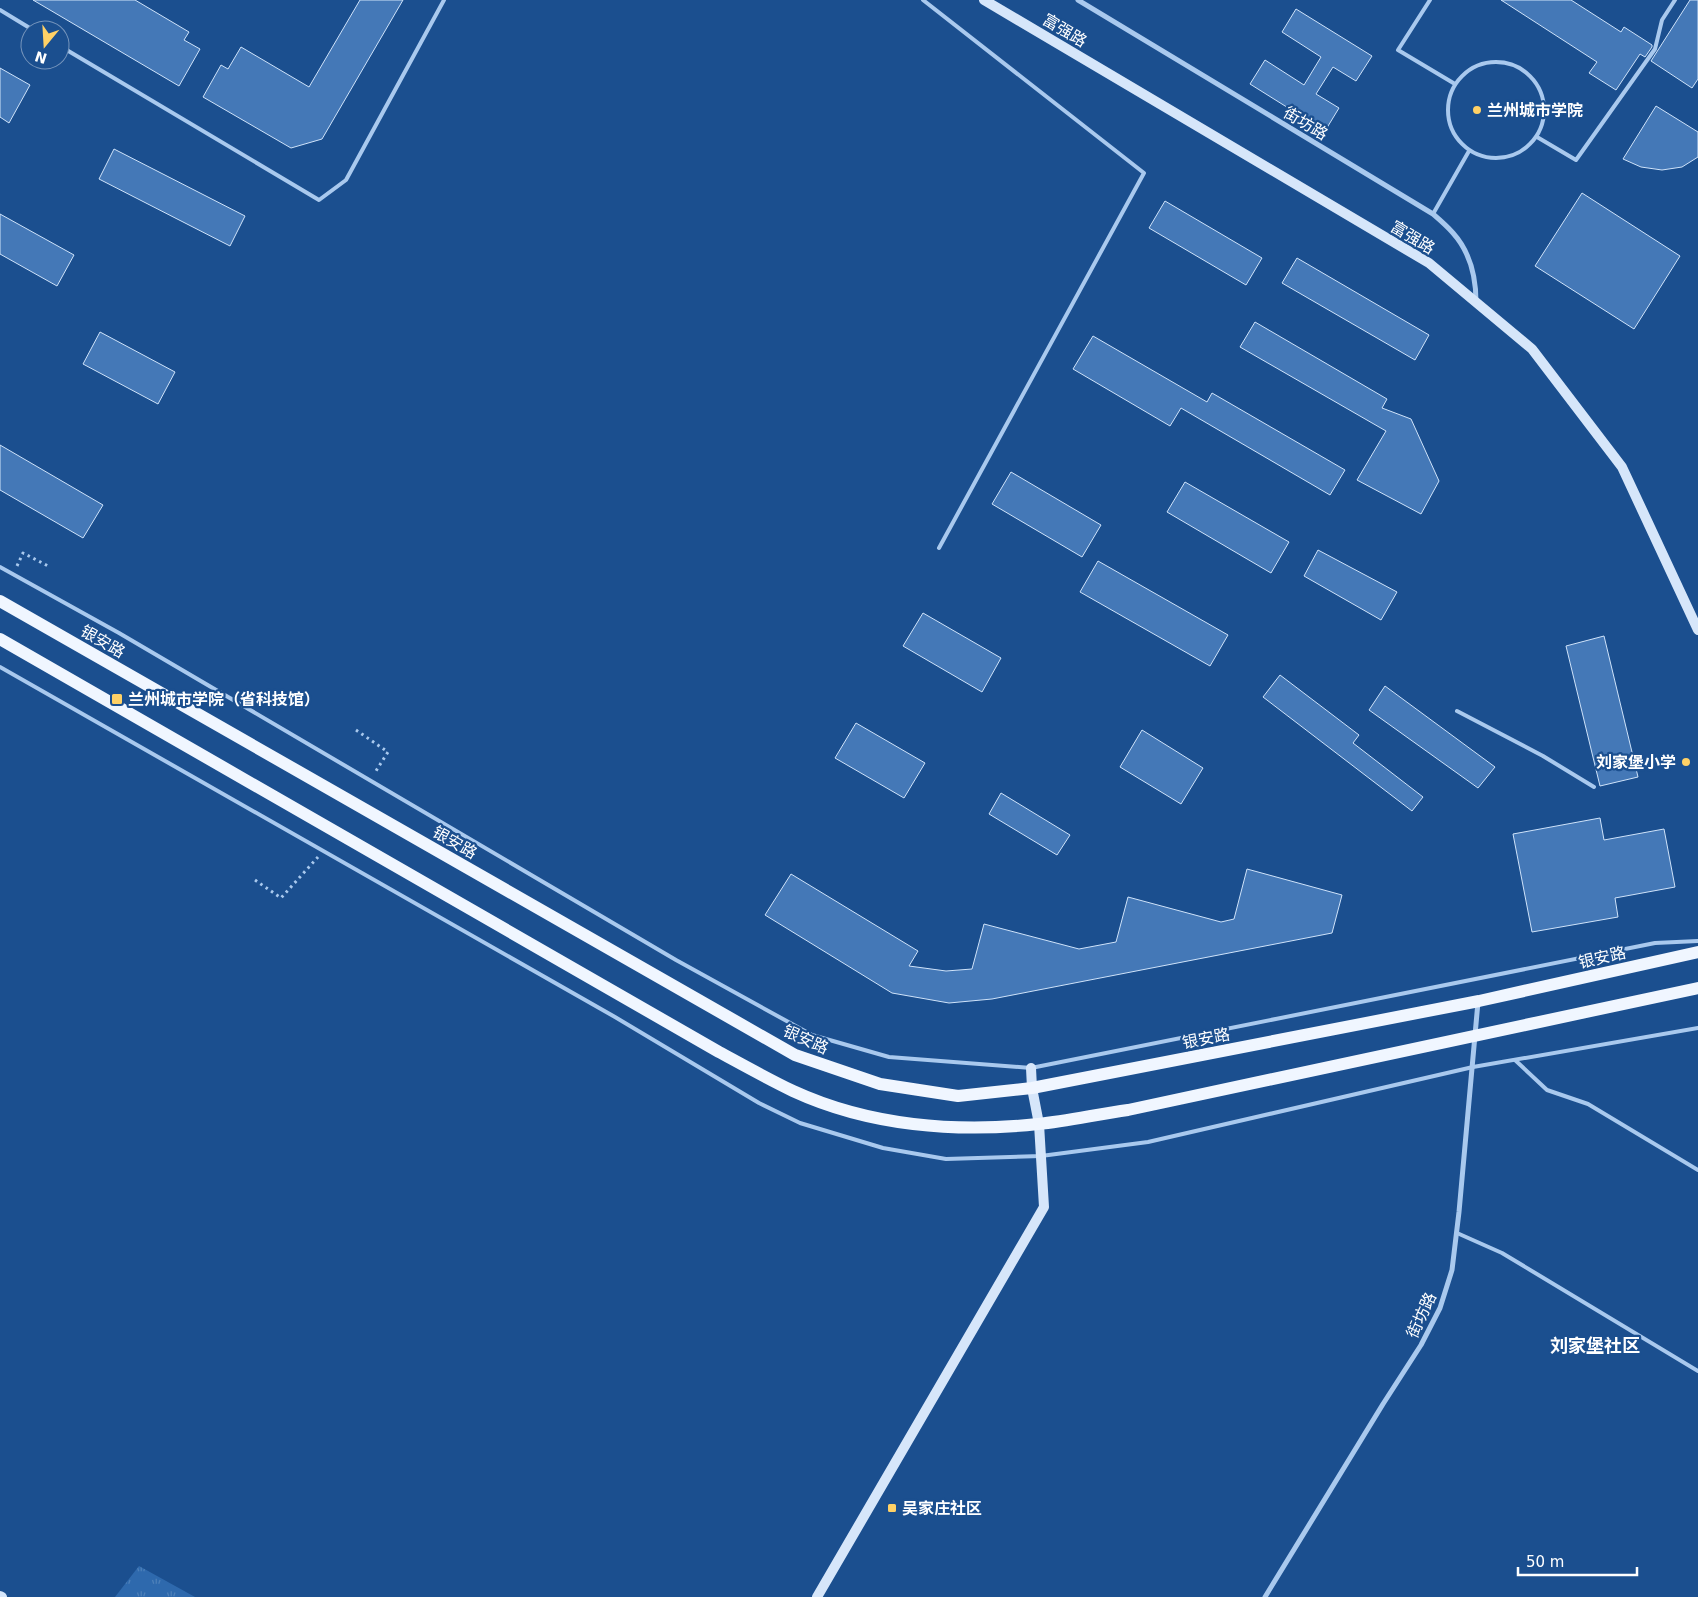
<svg xmlns="http://www.w3.org/2000/svg" width="1698" height="1597" font-family="'DejaVu Sans','Noto Sans SC',sans-serif">
<defs>
<pattern id="park-tufts" width="24" height="20" patternUnits="userSpaceOnUse" patternTransform="scale(1.25)"><rect width="24" height="20" fill="#2e69ad"/><path d="M3 7l-1-3M5 7V3M7 7l1-3M15 17l-1-3M17 17v-4M19 17l1-3" fill="none" stroke="#4d80b9"/></pattern>
</defs>
<rect width="100%" height="100%" fill="#1b4f8f"/>
<path fill="url(#park-tufts)" d="M139,1566L195,1597H115Z"/>
<g fill="#4478b7" stroke="#cfe3fa">
<path d="M33,0H135L189,32L184,40L200,49L179,86Z"/>
<path d="M360,0H403L322,139L291,148L203,97L221,65L228,69L241,47L309,87Z"/>
<path d="M1501,0H1571L1621,32L1624,27L1652,45V47L1645,57L1640,54L1616,90L1589,73L1597,62Z"/>
<path d="M1690,0H1698V79L1692,88L1651,61Z"/>
<path d="M1296,9L1372,56L1356,81L1333,67L1316,94L1339,108L1325,131L1250,84L1265,60L1304,85L1321,57L1282,32Z"/>
<path d="M0,68L30,85L9,123L0,117Z"/>
<path d="M1656,106L1698,132V157L1682,167L1662,170L1641,167L1623,159Z"/>
<path d="M114,149L245,216L230,246L99,179Z"/>
<path d="M1582,193L1680,256L1634,329L1535,266Z"/>
<path d="M1165,201L1262,258L1246,285L1149,228Z"/>
<path d="M0,214L74,255L57,286L0,254Z"/>
<path d="M1297,258L1429,335L1415,360L1282,283Z"/>
<path d="M1255,322L1387,399L1382,408L1411,419L1439,481L1421,514L1357,480L1386,431L1240,347Z"/>
<path d="M100,332L175,372L158,404L83,364Z"/>
<path d="M1093,336L1207,402L1212,393L1345,470L1330,495L1181,408L1170,426L1073,369Z"/>
<path d="M0,445L103,505L83,538L0,490Z"/>
<path d="M1011,472L1101,525L1082,557L992,504Z"/>
<path d="M1185,482L1289,542L1271,573L1167,512Z"/>
<path d="M1318,550L1397,592L1381,620L1304,576Z"/>
<path d="M1098,561L1228,635L1210,666L1080,592Z"/>
<path d="M923,613L1001,658L982,692L903,646Z"/>
<path d="M1604,636L1638,777L1600,786L1566,646Z"/>
<path d="M1280,675L1359,735L1353,743L1423,797L1412,811L1263,697Z"/>
<path d="M1385,686L1495,767L1478,788L1369,710Z"/>
<path d="M856,723L925,763L904,798L835,758Z"/>
<path d="M1142,730L1203,768L1181,804L1120,767Z"/>
<path d="M1001,793L1070,835L1057,855L989,814Z"/>
<path d="M1600,818L1604,840L1664,829L1675,887L1615,898L1618,917L1532,932L1513,834Z"/>
<path d="M1247,869L1342,895L1332,933L992,999L949,1003L892,993L765,915L791,874L918,951L909,966L946,971L972,969L984,924L1079,949L1116,942L1128,897L1221,922L1234,919Z"/>
</g>
<g fill="none" stroke-linecap="round" stroke-linejoin="round">
<g stroke="#a9c9ee" stroke-width="3" stroke-dasharray="2.5 4" stroke-linecap="butt">
<path d="M17,566L23,553L50,567"/>
<path d="M356,730L388,752L374,774"/>
<path d="M255,880L281,898L318,857"/>
</g>
<g stroke="#a9c9ee" stroke-width="4">
<path d="M923,0L1144,173L939,548"/>
<path d="M1430,0L1398,50L1455,84"/>
<path d="M0,10L33,30"/>
<path d="M60,46L319,200L346,180L444,0"/>
<circle cx="1496" cy="110" r="48"/>
<path d="M1537,137L1576,160L1655,49L1662,20L1675,0"/>
<path d="M1433,214L1469,151"/>
<path d="M0,567L119,633L676,960L812,1035L889,1057L1031,1068L1655,943L1698,941"/>
<path d="M0,667L615,1017L759,1103L800,1123L883,1148L946,1159L1041,1156L1148,1142L1473,1067L1698,1028"/>
<path d="M1457,711L1543,756L1594,787"/>
<path d="M1515,1060L1547,1090L1588,1104L1698,1170"/>
<path d="M1457,1233L1502,1253L1698,1371"/>
</g>
<g stroke="#a9c9ee" stroke-width="5">
<path d="M1078,0L1433,214C1440,220 1447,226 1453,233C1470,252 1476,278 1476,302"/>
<path d="M1265,1597L1383,1404L1421,1345L1440,1308L1452,1270L1459,1212L1478,1002"/>
</g>
<g stroke="#d6e6fa" stroke-width="10">
<path d="M984,0L1429,263L1532,349L1622,467L1698,630"/>
<path d="M0,1596L2,1597"/>
<path d="M817,1597L1044,1207L1039,1124L1032,1088L1031,1068"/>
</g>
<g stroke="#f0f6ff" stroke-width="12">
<path d="M0,601L795,1055L880,1084L958,1096L1032,1088L1479,1001L1698,952"/>
<path d="M0,639L719,1052C743,1065 768,1079 793,1091C869,1126 956,1133 1038,1124C1068,1121 1098,1114 1128,1110L1698,988"/>
</g>
</g>
<g fill="#ffd166" stroke="#1b4f8f" stroke-width="2">
<circle cx="1477" cy="110" r="5"/>
<rect x="111" y="693" width="12" height="12" rx="2.5"/>
<circle cx="1686" cy="762" r="5"/>
<rect x="887" y="1503" width="10" height="10" rx="2.5"/>
</g>
<g text-anchor="middle" stroke-width="4.5" stroke-linejoin="round" paint-order="stroke">
<g font-size="16" fill="#fff" stroke="#1b4f8f">
<text transform="translate(1065 30) rotate(31)" y="6">富强路</text>
<text transform="translate(1306 123) rotate(31)" y="6">街坊路</text>
<text transform="translate(1413 237) rotate(31)" y="6">富强路</text>
<text transform="translate(103 641) rotate(30)" y="6">银安路</text>
<text transform="translate(455 842) rotate(30)" y="6">银安路</text>
<text transform="translate(1602 957) rotate(-13)" y="6">银安路</text>
<text transform="translate(1206 1038) rotate(-11)" y="6">银安路</text>
<text transform="translate(806 1039) rotate(24)" y="6">银安路</text>
<text transform="translate(1421 1315) rotate(-65)" y="6">街坊路</text>
</g>
<g font-size="16" font-weight="bold" fill="#fff" stroke="#1b4f8f" text-anchor="start">
<text x="1487" y="116">兰州城市学院</text>
<text x="128" y="705">兰州城市学院（省科技馆）</text>
<text x="1676" y="768" text-anchor="end">刘家堡小学</text>
<text x="902" y="1514">吴家庄社区</text>
</g>
<g font-size="18" font-weight="bold" fill="#fff" stroke="#1b4f8f">
<text x="1595" y="1352">刘家堡社区</text>
</g>
</g>
<g transform="translate(45 45) rotate(198)"><circle r="24" fill="#1b4f8f" stroke="#7695bc"/>
<path d="M0-4L9 19L0 12L-9 19Z" fill="#ffd166"/>
<text y="-8" font-size="14" font-weight="bold" text-anchor="middle" fill="#ffffff">N</text>
</g>
<path d="M1518 1567v8h119v-8" fill="none" stroke="#ffffff" stroke-width="2.5"/>
<text x="1526" y="1567" font-size="15" fill="#ffffff" stroke="#1b4f8f" stroke-width="4" paint-order="stroke">50 m</text>
</svg>
